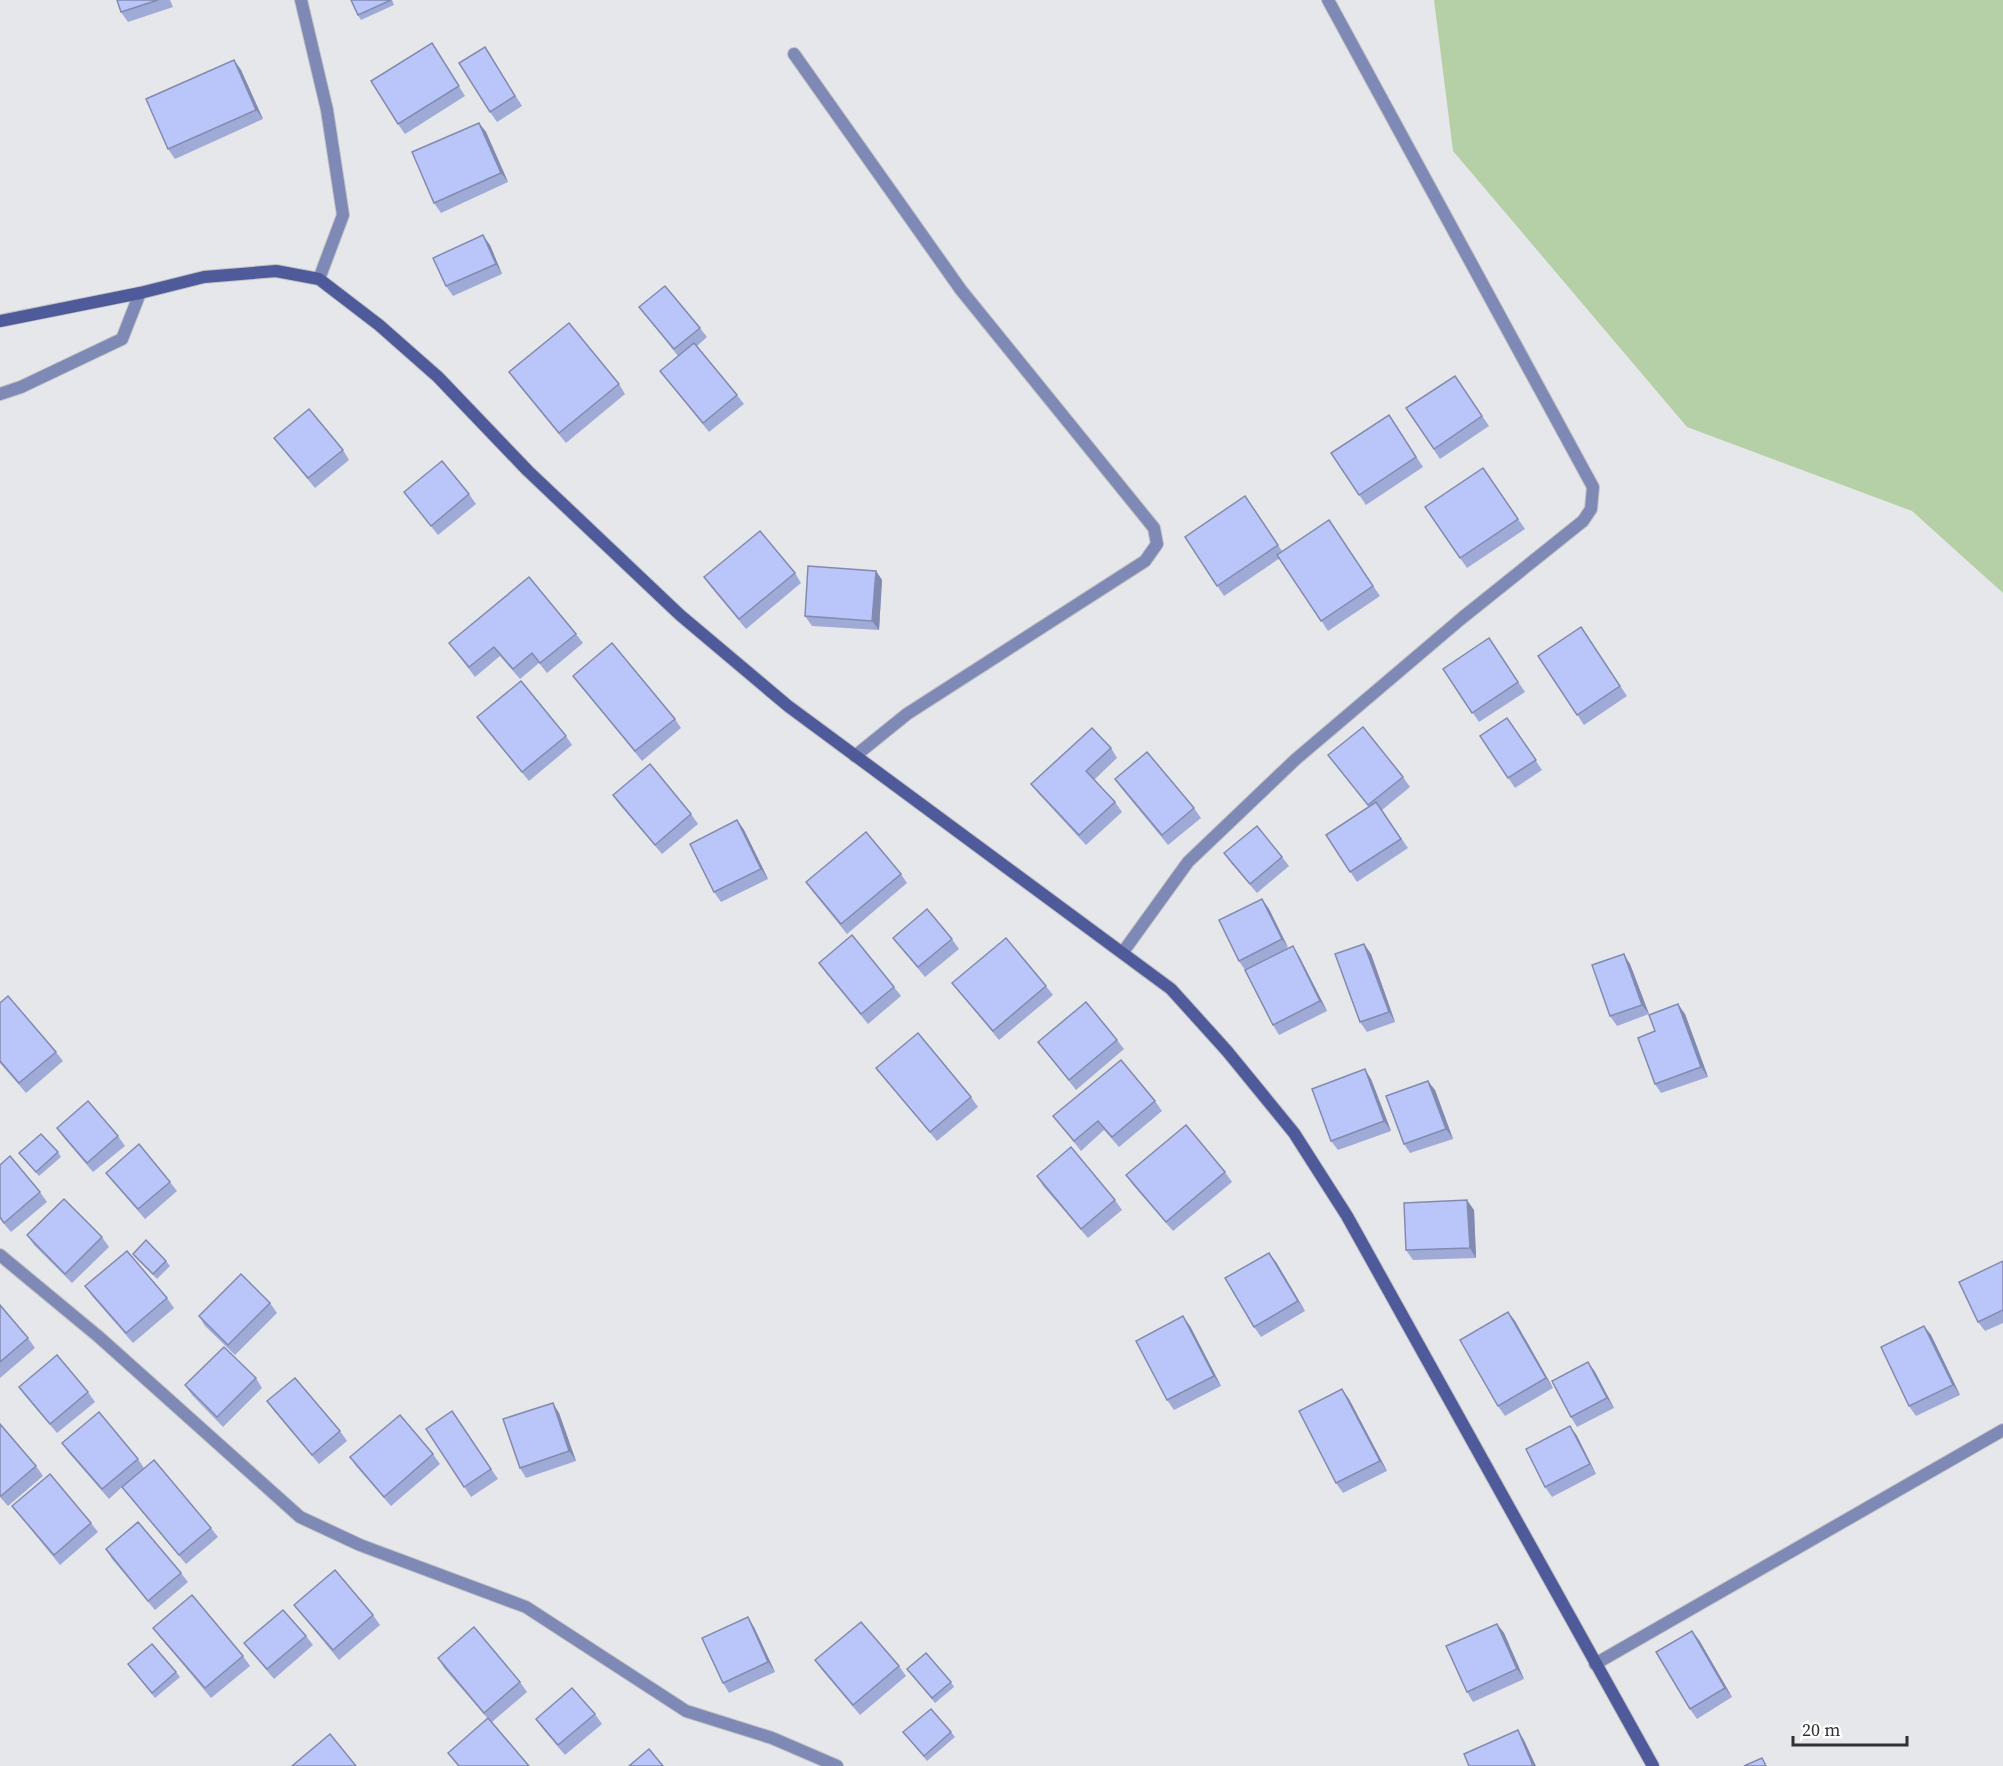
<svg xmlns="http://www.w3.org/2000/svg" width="2003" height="1766" font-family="'Source Serif 4',serif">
<rect width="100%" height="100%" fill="#e6e7eb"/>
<path fill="#b5d0a7" d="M1434,0H2003V593L1912,511L1687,427L1453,151Z"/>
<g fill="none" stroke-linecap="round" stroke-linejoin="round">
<g stroke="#c2c3c6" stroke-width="14">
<g id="street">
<path d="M301,0L327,110L343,215L319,279"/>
<path d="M794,54L961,290L1154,528L1157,544L1145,561L907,714L855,756"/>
<path d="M0,394L21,387L122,339L140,293"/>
<path d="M1123,952L1188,862L1296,759L1462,618L1583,521L1591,509L1593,487L1328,0"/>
<path d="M0,1255L99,1337L300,1517L360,1545L526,1607L686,1711L772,1738L837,1766"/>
<path d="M1595,1664L2003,1430"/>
</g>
</g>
<g stroke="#c2c3c6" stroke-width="14">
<path id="secondary" d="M0,321L140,293L204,277L276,271L319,279L379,325L438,377L528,471L680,615L788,706L1171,989L1227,1051L1294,1133L1347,1216L1653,1766"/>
</g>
<use href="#street" stroke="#7e89b5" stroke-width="12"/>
<use href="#secondary" stroke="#4f5a9a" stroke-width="12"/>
</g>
<g fill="#a0aad7">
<path d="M117,0H170L173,7L128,22L121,12Z"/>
<path d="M351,0H392L394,5L361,20L358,15Z"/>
<path d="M432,43L465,96L405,134L398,124Z"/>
<path d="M485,47L522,106L497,122L490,112Z"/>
<path d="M234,60L241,70L263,119L175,159L168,149Z"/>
<path d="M479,123L486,132L508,182L441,213L434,203Z"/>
<path d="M490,245L502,274L453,296L446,286Z"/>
<path d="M639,307L700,328L707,337L697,346L737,395L744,404L709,432L667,380L660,371L678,356Z"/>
<path d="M509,372L619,384L625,394L566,443L516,382Z"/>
<path d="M1455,376L1489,426L1440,459L1406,408Z"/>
<path d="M1389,415L1423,467L1366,505L1331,453Z"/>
<path d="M274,438L343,450L349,460L315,488L281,447Z"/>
<path d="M1483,468L1525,529L1467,568L1425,507Z"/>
<path d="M404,492L469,494L476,504L438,535Z"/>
<path d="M1245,496L1282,551L1329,520L1380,596L1328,631L1280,558L1224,596L1185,537Z"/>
<path d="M876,571L882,580L879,630L812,626L805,616Z"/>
<path d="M795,573L801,583L746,629L711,587L704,577Z"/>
<path d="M1581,627L1627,696L1584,725L1538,656Z"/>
<path d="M576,634L583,643L547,673L539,663L520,679L500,656L475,677L449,643Z"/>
<path d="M1489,638L1525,692L1479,722L1443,669Z"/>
<path d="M573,676L675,719L681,728L642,761L580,685Z"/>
<path d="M477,717L566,736L572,745L529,781L484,727Z"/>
<path d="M1507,718L1542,770L1515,788L1480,736Z"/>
<path d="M1111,748L1117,758L1094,780L1115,802L1122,812L1086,845L1038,793L1031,784Z"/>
<path d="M1328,755L1403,777L1410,787L1382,810L1408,848L1357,882L1326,835L1369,807Z"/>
<path d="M1115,779L1194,808L1201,818L1168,845L1122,789Z"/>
<path d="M613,795L691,814L698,824L662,854L620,805Z"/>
<path d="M737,820L744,830L768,879L721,902L714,892Z"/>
<path d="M1224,853L1282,857L1289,866L1257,893L1231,863Z"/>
<path d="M901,874L907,883L847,934L813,892L806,882Z"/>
<path d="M1262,899L1269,909L1288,949L1299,956L1327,1011L1279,1035L1273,1025L1245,970L1239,961Z"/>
<path d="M893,938L952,939L959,949L925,977L900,947Z"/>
<path d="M1364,944L1371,954L1395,1022L1367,1032L1360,1022Z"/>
<path d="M819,963L894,987L901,996L868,1024L826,973Z"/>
<path d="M1630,964L1649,1014L1617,1026L1610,1016Z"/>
<path d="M952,983L1046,986L1053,995L999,1040L959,992Z"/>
<path d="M0,1003L56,1052L63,1061L26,1093L0,1063Z"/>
<path d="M1685,1014L1708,1077L1661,1093L1655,1084V1031Z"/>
<path d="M1117,1040L1124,1049L1076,1090L1038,1042Z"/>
<path d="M876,1068L971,1097L978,1107L937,1141L883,1077Z"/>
<path d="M1371,1079L1391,1131L1338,1150L1331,1141Z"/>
<path d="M1435,1090L1453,1139L1410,1153L1404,1144Z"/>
<path d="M1155,1101L1162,1111L1119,1147L1104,1130L1081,1151L1053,1116Z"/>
<path d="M57,1128L118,1136L125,1146L93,1172L64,1138Z"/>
<path d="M58,1152L61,1157L39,1176L19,1153Z"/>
<path d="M0,1165L40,1192L47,1202L11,1232L0,1219Z"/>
<path d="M1225,1172L1232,1182L1173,1231L1133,1185L1126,1175Z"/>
<path d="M106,1173L170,1182L177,1191L145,1219L113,1182Z"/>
<path d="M1037,1176L1115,1200L1122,1210L1088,1238L1043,1186Z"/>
<path d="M1474,1210L1476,1258L1413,1260L1406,1250Z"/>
<path d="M27,1235L102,1237L109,1247L72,1283L34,1245Z"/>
<path d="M133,1254L166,1261L170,1266L157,1279L137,1259Z"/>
<path d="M2003,1261V1323L1985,1331L1978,1322Z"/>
<path d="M1276,1262L1305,1311L1261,1337L1254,1327Z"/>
<path d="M85,1286L167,1298L174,1308L133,1343L92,1296Z"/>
<path d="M270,1303L277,1313L235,1355L205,1326L199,1316Z"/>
<path d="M0,1305L28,1338L35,1348L0,1378Z"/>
<path d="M1508,1312L1515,1321L1553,1388L1505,1416L1498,1406Z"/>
<path d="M1190,1326L1221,1386L1174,1410L1167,1400Z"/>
<path d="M1924,1326L1931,1335L1960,1395L1916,1416L1909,1406Z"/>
<path d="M1588,1362L1595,1372L1614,1408L1577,1427L1571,1417Z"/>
<path d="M256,1378L262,1388L223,1427L192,1395L185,1385Z"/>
<path d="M19,1387L88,1392L95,1402L57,1433L26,1397Z"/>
<path d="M1349,1399L1387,1471L1343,1493L1336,1483Z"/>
<path d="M267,1401L340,1431L347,1441L319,1464L274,1411Z"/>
<path d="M452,1411L498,1479L471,1497L426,1429Z"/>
<path d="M559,1413L576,1461L526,1478L520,1468Z"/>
<path d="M0,1424L36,1466L43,1476L8,1506L0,1497Z"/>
<path d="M1570,1426L1577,1436L1596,1474L1552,1497L1545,1487Z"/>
<path d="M62,1443L138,1459L144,1468L211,1528L218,1537L186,1564L129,1496L122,1487L109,1499L69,1453Z"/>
<path d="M433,1454L440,1464L391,1506L356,1466L350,1457Z"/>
<path d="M12,1506L91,1523L98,1532L60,1565L19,1515Z"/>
<path d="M106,1549L181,1573L188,1582L155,1610L112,1559Z"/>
<path d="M294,1605L373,1615L380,1625L339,1660L301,1614Z"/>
<path d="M1497,1624L1504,1633L1524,1679L1473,1702L1467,1692Z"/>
<path d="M754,1627L775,1672L729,1693L723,1683Z"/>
<path d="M153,1628L243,1656L250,1666L211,1698L160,1637Z"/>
<path d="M306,1636L313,1645L274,1679L251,1652L244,1643Z"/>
<path d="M1699,1640L1732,1697L1697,1719L1690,1709Z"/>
<path d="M438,1658L520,1682L527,1692L492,1722L529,1766H458L448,1753L488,1719L444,1668Z"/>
<path d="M815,1660L899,1666L906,1676L860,1715L822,1670Z"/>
<path d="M128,1664L176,1672L180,1677L155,1698Z"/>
<path d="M907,1669L951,1682L954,1687L935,1703Z"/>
<path d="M595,1714L602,1724L565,1755L543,1729L536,1719Z"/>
<path d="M903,1732H951L955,1737L927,1761Z"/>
</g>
<g fill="#828baf">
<path d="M234,60L241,70L263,119L256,110Z"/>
<path d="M479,123L486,132L508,182L501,173Z"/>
<path d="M483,235L490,245L502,274L496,264Z"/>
<path d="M876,571L882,580L879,630L872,621Z"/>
<path d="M737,820L744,830L768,879L761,869Z"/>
<path d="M1262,899L1269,909L1289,949L1282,939Z"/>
<path d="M1364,944L1371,954L1395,1022L1389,1012Z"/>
<path d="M1293,946L1299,956L1327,1011L1320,1001Z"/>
<path d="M1624,954L1630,964L1649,1014L1642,1005Z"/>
<path d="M1678,1004L1685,1014L1708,1077L1701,1067Z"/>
<path d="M1365,1069L1371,1079L1391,1131L1384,1121Z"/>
<path d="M1428,1081L1435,1090L1453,1139L1446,1129Z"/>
<path d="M1467,1200L1474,1210L1476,1258L1470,1248Z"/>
<path d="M1269,1253L1276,1262L1305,1311L1298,1301Z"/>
<path d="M1508,1312L1515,1321L1553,1388L1546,1378Z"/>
<path d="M1183,1316L1190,1326L1221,1386L1214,1376Z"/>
<path d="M1924,1326L1931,1335L1960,1395L1953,1385Z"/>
<path d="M1588,1362L1595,1372L1614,1408L1607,1398Z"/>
<path d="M1342,1389L1349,1399L1387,1471L1380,1461Z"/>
<path d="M553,1403L559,1413L576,1461L569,1451Z"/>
<path d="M1570,1426L1577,1436L1596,1474L1590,1464Z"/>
<path d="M748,1617L754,1627L775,1672L768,1662Z"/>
<path d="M1497,1624L1504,1633L1524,1679L1517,1669Z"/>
<path d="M1692,1631L1699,1640L1732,1697L1725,1688Z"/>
<path d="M1518,1730L1524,1740L1536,1766H1533Z"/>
</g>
<g fill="#bac6fa" stroke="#828baf" stroke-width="1.5">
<path d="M117,0H158L121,12Z"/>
<path d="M351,0H391L358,15Z"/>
<path d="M432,43L459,86L398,124L371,81Z"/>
<path d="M485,47L515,96L490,112L459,63Z"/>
<path d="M234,60L256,110L168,149L146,99Z"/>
<path d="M479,123L501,173L434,203L412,152Z"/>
<path d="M483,235L496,264L446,286L433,258Z"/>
<path d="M665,286L700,328L674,349L639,307Z"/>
<path d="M569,323L619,384L559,433L509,372Z"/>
<path d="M694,343L737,395L703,423L660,371Z"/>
<path d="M1455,376L1482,416L1434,449L1406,408Z"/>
<path d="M309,409L343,450L308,478L274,438Z"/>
<path d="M1389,415L1416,457L1359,495L1331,453Z"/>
<path d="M442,461L469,494L431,526L404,492Z"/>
<path d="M1483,468L1518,519L1460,558L1425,507Z"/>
<path d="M1245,496L1278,545L1217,586L1185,537Z"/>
<path d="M1329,520L1373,586L1321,621L1277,555Z"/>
<path d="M760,531L795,573L739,619L704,577Z"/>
<path d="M808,566L876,571L872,621L805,616Z"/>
<path d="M529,577L576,634L540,663L532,653L513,669L494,647L469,667L449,643Z"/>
<path d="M1581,627L1620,686L1577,715L1538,656Z"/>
<path d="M1489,638L1518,682L1472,713L1443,669Z"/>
<path d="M612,643L675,719L635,751L573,676Z"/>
<path d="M521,681L566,736L522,772L477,717Z"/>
<path d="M1507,718L1536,760L1508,778L1480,736Z"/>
<path d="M1363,727L1403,777L1368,805L1328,755Z"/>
<path d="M1092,728L1111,748L1086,771L1115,802L1079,835L1031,784Z"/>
<path d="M1147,752L1194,808L1162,835L1115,779Z"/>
<path d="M650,764L691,814L655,845L613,795Z"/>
<path d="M1376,802L1401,839L1350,872L1326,835Z"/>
<path d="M737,820L761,869L714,892L690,844Z"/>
<path d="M1257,826L1282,857L1250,884L1224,853Z"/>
<path d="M866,832L901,874L841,924L806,882Z"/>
<path d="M1262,899L1282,939L1239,961L1219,920Z"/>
<path d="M927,909L952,939L918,967L893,938Z"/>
<path d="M852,935L894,987L861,1014L819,963Z"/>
<path d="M1006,938L1046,986L993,1031L952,983Z"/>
<path d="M1364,944L1389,1012L1360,1022L1335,954Z"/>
<path d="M1293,946L1320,1001L1273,1025L1245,970Z"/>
<path d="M1624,954L1642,1005L1610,1016L1592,965Z"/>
<path d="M8,996L56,1052L19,1083L0,1061V1003Z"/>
<path d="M1086,1002L1117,1040L1069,1080L1038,1042Z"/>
<path d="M1678,1004L1701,1067L1655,1084L1638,1038L1655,1031L1649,1015Z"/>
<path d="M918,1033L971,1097L930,1132L876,1068Z"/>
<path d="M1121,1060L1155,1101L1112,1137L1098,1121L1074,1141L1053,1116Z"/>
<path d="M1365,1069L1384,1121L1331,1141L1312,1089Z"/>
<path d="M1428,1081L1446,1129L1404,1144L1386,1096Z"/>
<path d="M88,1101L118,1136L87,1163L57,1128Z"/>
<path d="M1186,1125L1225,1172L1166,1222L1126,1175Z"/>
<path d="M41,1134L58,1152L36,1172L19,1153Z"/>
<path d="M139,1144L170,1182L138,1209L106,1173Z"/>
<path d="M1071,1147L1115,1200L1081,1229L1037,1176Z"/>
<path d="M10,1156L40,1192L4,1223L0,1217V1165Z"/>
<path d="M64,1199L102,1237L65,1274L27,1235Z"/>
<path d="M1467,1200L1470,1248L1406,1250L1404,1203Z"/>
<path d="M146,1240L166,1261L153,1274L133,1254Z"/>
<path d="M127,1251L167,1298L126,1333L85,1286Z"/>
<path d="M1269,1253L1298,1301L1254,1327L1225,1278Z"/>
<path d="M2003,1261V1310L1978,1322L1959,1282Z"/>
<path d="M241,1274L270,1303L228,1345L199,1316Z"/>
<path d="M0,1305L28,1338L0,1362Z"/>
<path d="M1508,1312L1546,1378L1498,1406L1460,1340Z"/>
<path d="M1183,1316L1214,1376L1167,1400L1136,1341Z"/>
<path d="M1924,1326L1953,1385L1909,1406L1881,1347Z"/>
<path d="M224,1347L256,1378L217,1417L185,1385Z"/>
<path d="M57,1355L88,1392L50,1424L19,1387Z"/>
<path d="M1588,1362L1607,1398L1571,1417L1552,1381Z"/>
<path d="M295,1378L340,1431L312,1455L267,1401Z"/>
<path d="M1342,1389L1380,1461L1336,1483L1299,1411Z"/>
<path d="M553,1403L569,1451L520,1468L503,1419Z"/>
<path d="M452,1411L491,1469L464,1487L426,1429Z"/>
<path d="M99,1412L138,1459L102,1489L62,1443Z"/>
<path d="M400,1415L433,1454L384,1497L350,1457Z"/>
<path d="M0,1424L36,1466L1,1496L0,1495Z"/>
<path d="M1570,1426L1590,1464L1545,1487L1526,1449Z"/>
<path d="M154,1460L211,1528L179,1555L122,1487Z"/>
<path d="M50,1474L91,1523L54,1555L12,1506Z"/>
<path d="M138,1522L181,1573L148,1601L106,1549Z"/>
<path d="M335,1570L373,1615L333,1650L294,1605Z"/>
<path d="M192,1595L243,1656L205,1688L153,1628Z"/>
<path d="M283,1610L306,1636L267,1669L244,1643Z"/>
<path d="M748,1617L768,1662L723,1683L702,1638Z"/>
<path d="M861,1622L899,1666L853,1705L815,1660Z"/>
<path d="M1497,1624L1517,1669L1467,1692L1446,1646Z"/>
<path d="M474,1627L520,1682L484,1713L438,1658Z"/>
<path d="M1692,1631L1725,1688L1690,1709L1656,1652Z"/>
<path d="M152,1644L176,1672L152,1693L128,1664Z"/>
<path d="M926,1653L951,1682L932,1698L907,1669Z"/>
<path d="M572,1688L595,1714L558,1745L536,1719Z"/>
<path d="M931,1709L951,1732L924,1756L903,1732Z"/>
<path d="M488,1718L529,1766H459L448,1753Z"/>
<path d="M1518,1730L1533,1766H1469L1464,1754Z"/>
<path d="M330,1734L356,1766H292Z"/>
<path d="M649,1749L663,1766H629Z"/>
<path d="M1762,1758L1766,1766H1744Z"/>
</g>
<path d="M1793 1736v9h114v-9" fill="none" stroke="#313133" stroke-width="3"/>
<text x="1802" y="1736" font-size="18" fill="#313133" stroke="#ffffff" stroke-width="4.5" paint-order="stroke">20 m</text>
</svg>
